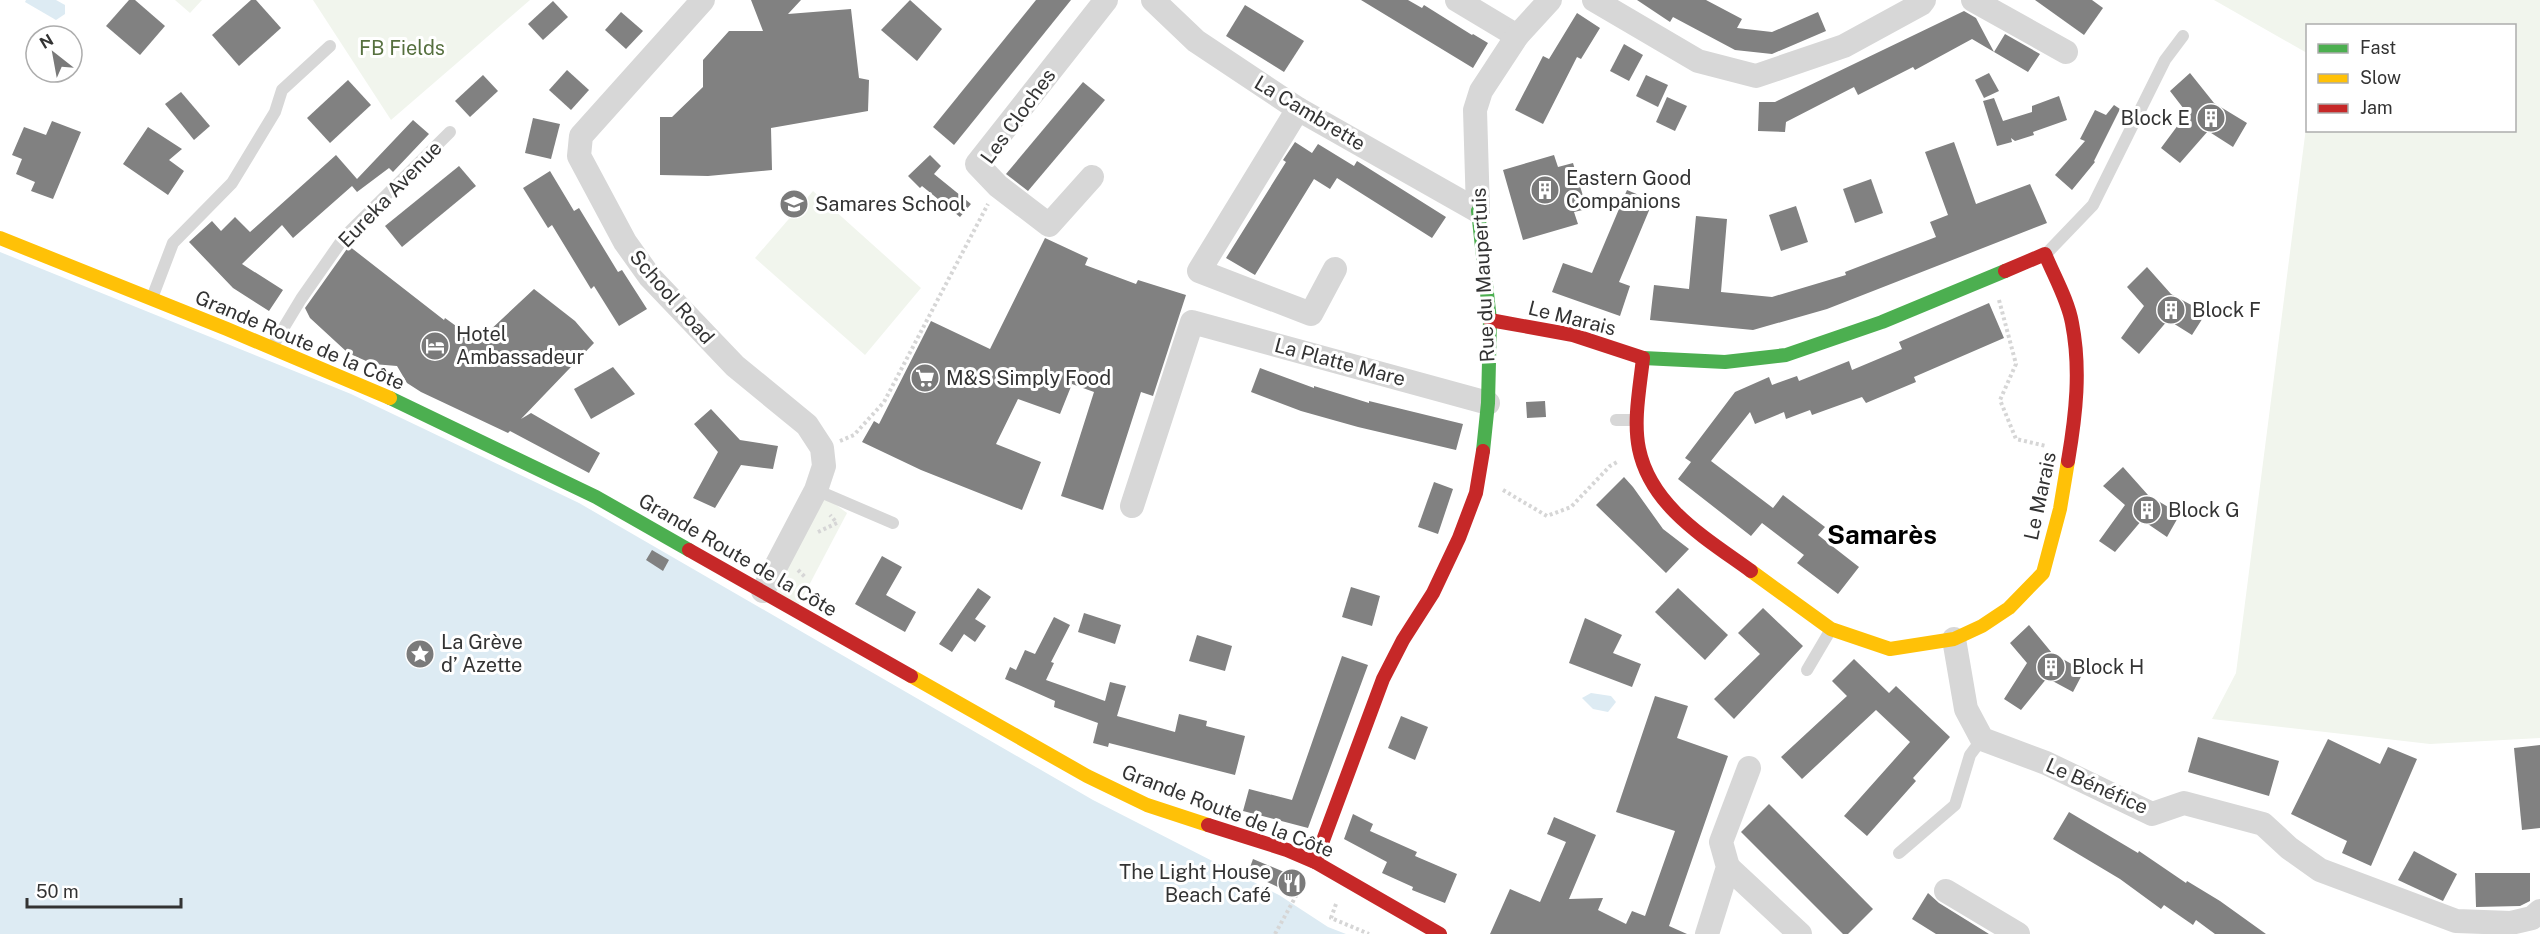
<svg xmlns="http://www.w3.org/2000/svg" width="2540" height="934" font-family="'Public Sans',sans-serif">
<rect width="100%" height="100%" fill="#fff"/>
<g fill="#f1f5ed">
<path d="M175,0H202L190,13Z"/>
<path d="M313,0H530L391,120Z"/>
<path d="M2214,0H2540V738L2430,744L2212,719L2236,673L2307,120L2308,130H2514V26H2308L2307,53Z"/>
<path d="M813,191L921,288L865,355L755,258Z"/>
<path d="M816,490L847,513L796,610L763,591Z"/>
</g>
<g fill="#ddebf3">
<path d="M26,0H56L65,5V14L56,20L25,2Z"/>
<path d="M0,252L351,394L579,503L1093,800L1279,895L1328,927L1346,934H0Z"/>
<path d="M1591,693L1611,696L1616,702L1608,712L1593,709L1582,698Z"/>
</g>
<g fill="#818181">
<path d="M129,0H135L165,26L140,55L106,26Z"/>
<path d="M251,0H256L281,28L239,66L212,35Z"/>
<path d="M751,0H801L788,14L851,9L859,78L869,80L868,111L771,128L772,170L708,176L660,175V117H672L703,87V60L729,31H763Z"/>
<path d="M910,0L942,29L917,61L881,30Z"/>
<path d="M1036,0H1071L954,145L933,127Z"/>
<path d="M1361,0H1408L1422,8L1424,5L1472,35L1473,34L1488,43L1473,68Z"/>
<path d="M1637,0H1706L1742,19L1737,28L1772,32L1818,12L1826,31L1772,54L1735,50L1673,17L1670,22Z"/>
<path d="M2035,0H2092L2103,8L2084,35Z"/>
<path d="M553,1L568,17L543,40L528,24Z"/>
<path d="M1245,5L1304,41L1284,72L1226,36Z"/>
<path d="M1964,11L1976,18L1994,52L2005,34L2040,54L2028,72L1972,39L1915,70L1913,67L1858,95L1854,87L1786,122L1785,132L1758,131L1759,102H1775Z"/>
<path d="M621,12L643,31L626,49L605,30Z"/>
<path d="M1577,13L1600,28L1581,59L1577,57L1543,124L1515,110L1543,56L1549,59Z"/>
<path d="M1624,44L1643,55L1629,81L1610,71Z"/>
<path d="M567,70L589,90L571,110L549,90Z"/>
<path d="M1989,73L1999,91L1984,98L1975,80Z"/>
<path d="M2190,73L2214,103L2247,123L2233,147L2208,131L2180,163L2161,148L2187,113L2170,91Z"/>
<path d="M483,75L498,91L470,117L455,101Z"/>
<path d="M1646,75L1668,85L1658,107L1636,96Z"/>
<path d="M348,80L371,105L330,143L307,118Z"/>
<path d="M1083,82L1105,100L1028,191L1006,174Z"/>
<path d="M181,92L210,126L194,140L165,104Z"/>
<path d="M2059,96L2067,120L2033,132L2034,135L2015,141L2011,138L2012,142L1997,146L1983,101L1994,98L2003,121L2032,112V106Z"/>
<path d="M1667,97L1687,106L1675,131L1656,122Z"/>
<path d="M2114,105L2120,109L2094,161L2095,162L2072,190L2055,175L2085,141L2080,139L2095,110L2106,115Z"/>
<path d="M533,118L560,124L551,159L525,153Z"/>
<path d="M413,120L429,134L393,172L389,168L357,192L352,186L293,238L282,225L242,264L283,290L269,311L233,288L189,242L212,221L221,231L235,217L250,232L336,155L357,179Z"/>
<path d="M52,121L81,132L53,199L31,191L35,182L16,174L22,159L12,155L24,127L46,135Z"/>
<path d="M148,127L182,149L169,160L184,171L168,195L123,164Z"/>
<path d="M1295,142L1312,153L1318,144L1354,166L1357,161L1446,217L1432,238L1337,178L1330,189L1314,179L1255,275L1226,258L1286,162L1283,160Z"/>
<path d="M1954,142L1976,204L2030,184L2047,223L1827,309L1753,330L1650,320L1654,285L1689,289L1696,216L1727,219L1721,292L1772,297L1846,275L1845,272L1936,237L1930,222L1948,215L1925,152Z"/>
<path d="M930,155L941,166L934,174L971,204L960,217L922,186L920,188L908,176Z"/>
<path d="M1554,155L1558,167L1573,163L1587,209L1574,212L1578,224L1523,240L1503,170Z"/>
<path d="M459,166L476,186L402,247L385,226Z"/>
<path d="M550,171L574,211L579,208L618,272L622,270L647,309L619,326L594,286L591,289L552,225L548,228L523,188Z"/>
<path d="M1871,179L1883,213L1855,223L1843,189Z"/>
<path d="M1627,190L1653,201L1619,282L1630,286L1620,316L1552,292L1563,263L1592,273Z"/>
<path d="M1796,206L1808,242L1781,251L1769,215Z"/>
<path d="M1045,238L1088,258L1085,265L1136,284L1138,280L1186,295L1153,396L1141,392L1103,510L1061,496L1094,392L1072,384L1060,414L1018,399L996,444L1041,462L1022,510L921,470L862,442L874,421L879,424L931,321L990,349Z"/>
<path d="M349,246L444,320L445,318L474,339L483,329L487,333L534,289L575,321L594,343L521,419L531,413L600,453L589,473L510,431L508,433L421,392L407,383L397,366L373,364L348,353L310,318L305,308Z"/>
<path d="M2147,267L2171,294L2206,313L2192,335L2168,320L2139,354L2121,338L2144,306L2127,287Z"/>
<path d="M1989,303L2004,338L1914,377L1916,382L1866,403L1862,397L1812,415L1810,410L1786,419L1784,412L1755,424L1750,412L1711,461L1773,508L1783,495L1825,527L1818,535L1859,567L1838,594L1797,563L1804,555L1762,523L1751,536L1678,479L1691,462L1685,458L1735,392L1769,377L1772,385L1797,376L1799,381L1849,361L1852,370L1902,349L1899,342Z"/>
<path d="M613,367L635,394L591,419L574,389Z"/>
<path d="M1260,368L1314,388V386L1369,403V401L1463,424L1456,450L1358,427L1301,411L1251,392Z"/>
<path d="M1545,401L1546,417L1527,418L1526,402Z"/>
<path d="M711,409L740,440L778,446L773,469L741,465L715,508L693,498L718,452L694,424Z"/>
<path d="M2123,467L2148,495L2180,514L2167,537L2142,520L2115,552L2099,541L2125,505L2103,486Z"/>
<path d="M1624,477L1633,487L1663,529L1689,549L1666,573L1596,505Z"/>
<path d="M1434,482L1453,489L1438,534L1418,527Z"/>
<path d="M652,550L669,560L663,571L646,560Z"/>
<path d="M882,556L902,567L886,595L916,612L905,632L855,604Z"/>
<path d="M1351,587L1380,596L1372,626L1342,617Z"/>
<path d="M978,588L991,597L975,619L986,626L975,642L964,634L952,652L939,644Z"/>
<path d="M1678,588L1728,635L1705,660L1655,612Z"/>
<path d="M1763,608L1803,646L1734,719L1714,699L1760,654L1738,633Z"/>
<path d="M1084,613L1121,625L1115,644L1078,632Z"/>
<path d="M1054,617L1070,625L1051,662L1054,663L1046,680L1105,701L1110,682L1126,686L1117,716L1175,732L1179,714L1207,721L1206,726L1245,736L1235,775L1109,743L1108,747L1093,743L1098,723L1054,707L1055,701L1005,679L1010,667L1016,670L1025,650L1035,654Z"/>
<path d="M1585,618L1622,635L1613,653L1641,664L1632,687L1569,663Z"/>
<path d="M2029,625L2052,653L2084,671L2073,692L2047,678L2021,710L2004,699L2027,663L2010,643Z"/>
<path d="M1197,635L1232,646L1225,671L1189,661Z"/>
<path d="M1342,656L1368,665L1308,828L1243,811L1249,789L1292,800Z"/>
<path d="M1854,659L1889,693L1896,686L1950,737L1913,778L1916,781L1867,836L1844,816L1910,742L1876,710L1802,779L1781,757L1847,696L1832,681Z"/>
<path d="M1655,696L1688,706L1677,738L1728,756L1669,926L1687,934H1490L1510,889L1540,902L1566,842L1547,834L1554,817L1596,835L1569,899L1603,898L1598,910L1626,924L1632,911L1645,916L1675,831L1616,812Z"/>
<path d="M1401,716L1428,727L1415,760L1388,748Z"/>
<path d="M2198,737L2279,761L2269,796L2188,772Z"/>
<path d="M2328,739L2380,764L2388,747L2417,759L2371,866L2342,853L2347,841L2291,814Z"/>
<path d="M2540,745V828L2522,830L2514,748Z"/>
<path d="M1769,804L1873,909L1848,934H1843L1741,832Z"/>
<path d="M2069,812L2138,853L2139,851L2186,883L2187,881L2220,901L2266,934H2215L2196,920L2193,925L2164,905L2161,909L2120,879L2053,839Z"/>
<path d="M1353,814L1373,824L1370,831L1417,852L1415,856L1457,874L1445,903L1412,890L1413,887L1382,873L1387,862L1344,839Z"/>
<path d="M2414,851L2457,874L2443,901L2398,880Z"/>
<path d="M1253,859L1289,874L1280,888L1248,873Z"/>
<path d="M2475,873H2530V901L2520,906L2476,907Z"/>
<path d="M1928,893L1939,903L1989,934H1936L1912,919Z"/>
</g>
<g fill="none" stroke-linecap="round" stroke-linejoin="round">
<g stroke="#d6d6d6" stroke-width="4" stroke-dasharray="3 3" stroke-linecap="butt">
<path d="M1999,300L2016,364L2000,400L2016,439L2046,446"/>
<path d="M840,441L854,435L884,402L988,204"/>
<path d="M1503,490L1547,516L1571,507L1610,466L1617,462"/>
<path d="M818,532L837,523L830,515"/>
<path d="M798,570L806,578"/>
<path d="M1336,904L1331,918L1369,934"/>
<path d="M1275,934L1302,885"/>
</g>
<g stroke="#d7d7d7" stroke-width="12">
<path d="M2046,254L2093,205L2165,60L2183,36"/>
<path d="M152,298L173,243L232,183L275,112L282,90L330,46"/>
<path d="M272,347L301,299L345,236L450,132"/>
<path d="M1616,420H1637"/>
<path d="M816,490L893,523"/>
<path d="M1807,670L1830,631"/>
<path d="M1899,853L1955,805L1970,755L1982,739"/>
</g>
<g stroke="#d7d7d7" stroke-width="24">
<path d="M703,0L581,136L579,156L625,242L650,277L735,366L807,425L822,448L824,466L816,490L763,591"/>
<path d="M1153,0L1196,41L1298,109L1478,211"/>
<path d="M1457,0L1517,36"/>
<path d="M1594,0L1698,61L1756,76L1844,46L1921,4L1924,0"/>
<path d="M1973,0L2066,52"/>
<path d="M1298,109L1199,271L1311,314L1335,269"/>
<path d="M1092,177L1049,225L998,186L977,164L1106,0"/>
<path d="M1478,211L1475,110L1481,91L1517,36L1550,0"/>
<path d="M1132,506L1192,322L1488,403"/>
<path d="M1954,639L1966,709L1982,739L2046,763L2152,814L2184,803L2263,824L2289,848L2320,870L2456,921L2511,923L2532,918L2540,911"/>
<path d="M1728,867L1800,934"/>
<path d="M1946,891L2018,934"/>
<path d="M1707,934L1728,867L1721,842L1749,768"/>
</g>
<g stroke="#4caf50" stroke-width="14">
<path d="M1478,211L1490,320L1488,403L1483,451"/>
<path d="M1643,358L1725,362L1786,355L1882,322L2005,271"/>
<path d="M390,398L596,497L689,550"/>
</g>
<g stroke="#ffc107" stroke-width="14">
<path d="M0,238L227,329L390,398"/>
<path d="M1751,571L1831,629L1890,649L1954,639L1982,626L2009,608L2043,573L2060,509L2068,461"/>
<path d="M911,676L1087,776L1147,805L1208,825"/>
</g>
<g stroke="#c62828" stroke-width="14">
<path d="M2005,271L2045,254C2054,276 2068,300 2072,323C2081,369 2076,414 2068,461"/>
<path d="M1490,320L1573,335L1643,358C1640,387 1633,420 1639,449C1651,507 1707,539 1751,571"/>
<path d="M689,550L911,676"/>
<path d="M1208,825L1287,850L1315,862L1440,934"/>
<path d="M1315,862L1383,679L1403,640L1433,593L1459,538L1476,493L1483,451"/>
</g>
</g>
<defs>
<g id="building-disc" transform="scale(1.5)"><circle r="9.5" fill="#7a7a7a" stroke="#fff"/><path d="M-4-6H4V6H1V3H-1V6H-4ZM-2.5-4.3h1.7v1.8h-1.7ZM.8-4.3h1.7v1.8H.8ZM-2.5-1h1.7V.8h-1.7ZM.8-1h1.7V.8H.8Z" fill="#fff"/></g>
<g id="school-disc" transform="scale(1.5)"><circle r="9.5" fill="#7a7a7a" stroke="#fff"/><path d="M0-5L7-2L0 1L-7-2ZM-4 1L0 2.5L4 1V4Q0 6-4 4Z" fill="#fff"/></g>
<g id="hotel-disc" transform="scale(1.5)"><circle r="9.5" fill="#7a7a7a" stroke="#fff"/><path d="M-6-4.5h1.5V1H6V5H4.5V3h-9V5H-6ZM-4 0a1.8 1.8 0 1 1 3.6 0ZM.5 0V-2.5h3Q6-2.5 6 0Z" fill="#fff"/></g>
<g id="supermarket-disc" transform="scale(1.5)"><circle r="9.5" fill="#7a7a7a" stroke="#fff"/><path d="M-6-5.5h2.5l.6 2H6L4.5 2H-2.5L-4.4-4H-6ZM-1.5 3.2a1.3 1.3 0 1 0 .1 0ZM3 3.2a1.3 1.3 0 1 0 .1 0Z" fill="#fff"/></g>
<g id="sight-disc" transform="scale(1.5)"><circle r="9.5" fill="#7a7a7a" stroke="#fff"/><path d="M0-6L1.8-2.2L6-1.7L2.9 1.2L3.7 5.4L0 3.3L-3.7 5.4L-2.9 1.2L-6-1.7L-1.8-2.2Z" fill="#fff"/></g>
<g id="restaurant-disc" transform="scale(1.5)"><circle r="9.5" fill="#7a7a7a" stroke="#fff"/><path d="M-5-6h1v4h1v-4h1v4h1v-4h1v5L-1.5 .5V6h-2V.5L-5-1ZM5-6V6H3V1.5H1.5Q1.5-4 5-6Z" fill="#fff"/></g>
</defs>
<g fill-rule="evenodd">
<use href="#building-disc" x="2211" y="118"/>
<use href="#building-disc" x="1545" y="190"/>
<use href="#school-disc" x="794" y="204"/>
<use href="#building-disc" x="2171" y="310"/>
<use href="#hotel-disc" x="435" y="346"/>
<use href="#supermarket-disc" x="925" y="378"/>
<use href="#building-disc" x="2147" y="510"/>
<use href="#sight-disc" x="420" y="654"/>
<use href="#building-disc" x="2051" y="667"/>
<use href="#restaurant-disc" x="1292" y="883"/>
</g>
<g text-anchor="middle" stroke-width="6" stroke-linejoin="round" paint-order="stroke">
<g font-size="20" fill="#56703f" stroke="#fff">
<text x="402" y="55">FB Fields</text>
</g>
<g font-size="20" fill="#333" stroke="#fff">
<text transform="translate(1310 113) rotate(31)" y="7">La Cambrette</text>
<text transform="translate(1018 116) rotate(-54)" y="7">Les Cloches</text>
<text transform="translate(390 194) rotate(-46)" y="7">Eureka Avenue</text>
<text transform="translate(1483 275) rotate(-93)" y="7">Rue du Maupertuis</text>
<text transform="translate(672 297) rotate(49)" y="7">School Road</text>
<text transform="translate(1572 318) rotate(14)" y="7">Le Marais</text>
<text transform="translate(300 340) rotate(23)" y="7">Grande Route de la Côte</text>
<text transform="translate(1340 362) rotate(15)" y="7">La Platte Mare</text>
<text transform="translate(2040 496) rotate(-78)" y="7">Le Marais</text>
<text transform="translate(738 555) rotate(30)" y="7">Grande Route de la Côte</text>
<text transform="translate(2097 786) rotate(24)" y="7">Le Bénéfice</text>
<text transform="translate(1228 811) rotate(21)" y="7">Grande Route de la Côte</text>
</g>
<g font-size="20" fill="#333" stroke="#fff" text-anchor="start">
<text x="2190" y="125" text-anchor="end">Block E</text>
<text x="1566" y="185">Eastern Good<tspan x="1566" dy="23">Companions</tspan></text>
<text x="815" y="211">Samares School</text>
<text x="2192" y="317">Block F</text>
<text x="456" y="341">Hotel<tspan x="456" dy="23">Ambassadeur</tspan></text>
<text x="946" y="385">M&amp;S Simply Food</text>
<text x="2168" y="517">Block G</text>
<text x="441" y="649">La Grève<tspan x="441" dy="23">d’ Azette</tspan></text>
<text x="2072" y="674">Block H</text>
<text x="1271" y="879" text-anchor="end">The Light House<tspan x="1271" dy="23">Beach Café</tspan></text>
</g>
<g font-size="26" font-weight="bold" fill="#000" stroke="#fff">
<text x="1882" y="544">Samarès</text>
</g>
</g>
<rect x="2306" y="24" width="210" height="108" fill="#ffffff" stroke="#adadad" stroke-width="1.5"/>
<rect x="2318" y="44" width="30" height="9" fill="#4caf50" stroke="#adadad" stroke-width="1.5"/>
<text x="2360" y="54" font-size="18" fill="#333333">Fast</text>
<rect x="2318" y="74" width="30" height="9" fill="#ffc107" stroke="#adadad" stroke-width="1.5"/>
<text x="2360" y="84" font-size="18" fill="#333333">Slow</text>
<rect x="2318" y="104" width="30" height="9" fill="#c62828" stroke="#adadad" stroke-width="1.5"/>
<text x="2360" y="114" font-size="18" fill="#333333">Jam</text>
<g transform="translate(54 54) rotate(329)"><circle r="28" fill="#ffffff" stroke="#adadad" stroke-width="1.5"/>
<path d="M0-4.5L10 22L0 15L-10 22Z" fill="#7a7a7a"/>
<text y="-9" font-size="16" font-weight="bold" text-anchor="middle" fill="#333333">N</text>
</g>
<path d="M27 898v9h154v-9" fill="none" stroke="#333333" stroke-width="3"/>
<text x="36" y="898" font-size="18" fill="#333333" stroke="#ffffff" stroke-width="4.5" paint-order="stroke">50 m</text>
</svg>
